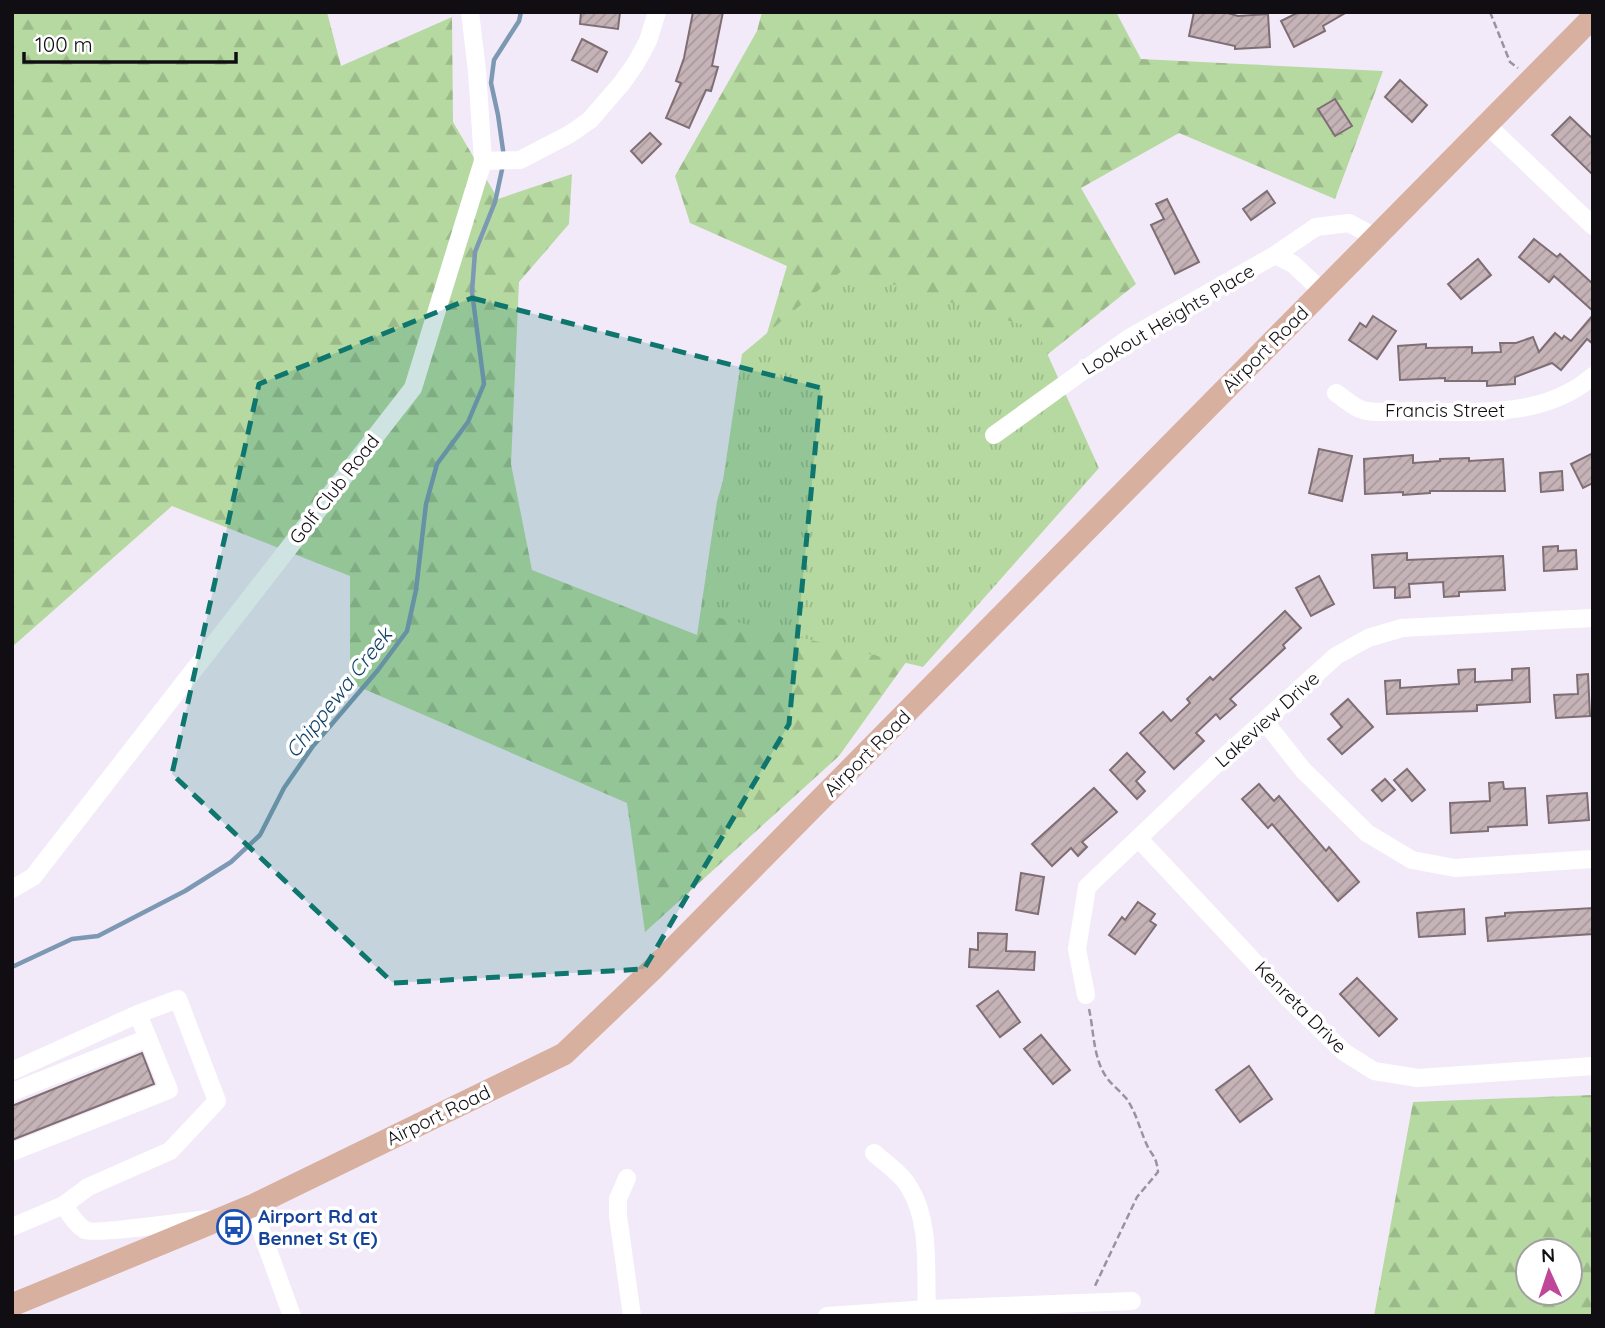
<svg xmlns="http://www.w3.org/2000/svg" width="1605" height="1328" font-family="Quicksand,sans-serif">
<defs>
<pattern id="forest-firs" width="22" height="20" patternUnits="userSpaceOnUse" patternTransform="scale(1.75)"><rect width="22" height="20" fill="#b5d9a0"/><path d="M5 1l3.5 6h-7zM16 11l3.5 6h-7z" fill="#9bb989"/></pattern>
<pattern id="park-tufts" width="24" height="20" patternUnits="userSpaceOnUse" patternTransform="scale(1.75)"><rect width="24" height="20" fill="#b5d9a0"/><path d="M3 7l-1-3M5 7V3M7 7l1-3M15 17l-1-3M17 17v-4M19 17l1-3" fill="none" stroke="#9bb989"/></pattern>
<pattern id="building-hatch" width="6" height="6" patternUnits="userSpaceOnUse" patternTransform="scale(1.75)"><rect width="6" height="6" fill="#c5b3b7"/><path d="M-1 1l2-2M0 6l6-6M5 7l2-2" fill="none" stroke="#a8999c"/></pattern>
</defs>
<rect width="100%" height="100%" fill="#f3eaf9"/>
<g fill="url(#forest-firs)" fill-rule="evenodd">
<path d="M12,12H327L341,66L452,17L453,122L498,199L572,174L569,224L519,282L511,464L532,570L697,635L717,501L787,266L690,223L675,176L757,31L762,12H1116L1141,59L1383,71L1335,199L1179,133L1081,188L1136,284L984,405L932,626L839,756L645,932L627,803L350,683V576L172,506L12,647Z"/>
<path d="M1593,1095V1316H1374L1413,1102ZM1528,1251H1570V1293H1528Z"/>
</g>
<path fill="url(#park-tufts)" d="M844,269L1036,329L1099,468L923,667L703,614L742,354Z"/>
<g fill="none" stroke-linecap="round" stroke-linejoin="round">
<g stroke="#7d98b3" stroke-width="4.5">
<path d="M504,157L498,115L491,83L494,60L519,21L521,12"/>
<path d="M12,967L72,939L98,936L185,891L231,862L260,835L284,788L313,746L378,670L407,631L416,590L426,504L437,464L468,422L484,384L472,292L475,252L495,202L503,165"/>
</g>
</g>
<g fill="url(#building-hatch)" stroke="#7f6e73" stroke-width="2">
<path d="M581,12H620L618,29L580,24Z"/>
<path d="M693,12H723L712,66L718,67L711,91L706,90L689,128L666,118L681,83L676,81L684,58Z"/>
<path d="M1194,12H1224L1238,16L1268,14L1270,47L1235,49V46L1189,36Z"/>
<path d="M1299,12H1347L1323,26L1325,31L1294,47L1281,21Z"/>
<path d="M582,39L607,52L597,72L572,60Z"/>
<path d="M1400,80L1427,105L1412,122L1385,97Z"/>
<path d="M1335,99L1352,126L1335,136L1318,109Z"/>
<path d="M1570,117L1593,139V175L1552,135Z"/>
<path d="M650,133L661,144L642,163L631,151Z"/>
<path d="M1267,191L1275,203L1251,220L1243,209Z"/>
<path d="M1167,199L1199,262L1175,274L1151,225L1164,219L1156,204Z"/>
<path d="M1534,239L1557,257L1560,254L1593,284V311L1554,276L1549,282L1519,257Z"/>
<path d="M1478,259L1491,275L1461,299L1448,284Z"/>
<path d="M1593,315V344L1587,339L1561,370L1552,363L1515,377V384L1487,386V381H1445V378L1400,380L1398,346L1426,344V348L1472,347V353L1501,352L1500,343H1516L1533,337L1539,352L1555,333L1562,339L1564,336L1571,341Z"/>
<path d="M1373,316L1396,331L1377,359L1349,340L1360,323L1366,327Z"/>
<path d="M1319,449L1352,456L1342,501L1309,493Z"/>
<path d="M1593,453V483L1583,488L1571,464Z"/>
<path d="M1413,455V463L1440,461V459L1469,458V461L1503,459L1505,491H1430V493L1403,495V492L1365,494L1364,459Z"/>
<path d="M1562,471L1563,490L1541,492L1540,473Z"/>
<path d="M1558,546V551L1576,550L1577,569L1544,571L1543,547Z"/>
<path d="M1407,553V560L1503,556L1505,590L1459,592V596L1444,597L1443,582L1409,584L1410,597L1395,598V587L1374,588L1372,555Z"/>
<path d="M1319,576L1334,604L1311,616L1296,588Z"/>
<path d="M1285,611L1301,628L1283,645L1285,648L1230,699L1236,705L1220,719L1216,714L1196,733L1204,741L1174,769L1140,733L1163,712L1171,721L1190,703L1187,699L1210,677L1213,680Z"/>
<path d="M1529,668L1530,702L1477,705V711L1387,714L1385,681L1400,680V688L1459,684L1458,670L1475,669V682L1512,680V669Z"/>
<path d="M1588,674L1590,716L1556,718L1554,695L1578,694L1577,675Z"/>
<path d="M1348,699L1373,727L1342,754L1328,739L1342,727L1331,714Z"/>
<path d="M1127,753L1145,772L1136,781L1145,791L1137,799L1110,770Z"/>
<path d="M1407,769L1425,790L1412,801L1394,780Z"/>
<path d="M1385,779L1395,790L1382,801L1372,790Z"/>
<path d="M1503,782L1504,789L1525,788L1527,825L1488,827V831L1451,833L1450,803L1490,801L1489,783Z"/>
<path d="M1259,784L1274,801L1279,796L1326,851L1329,847L1359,882L1338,901L1272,824L1268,828L1242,799Z"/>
<path d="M1094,788L1117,812L1082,842L1087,847L1078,856L1071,848L1052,866L1032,844Z"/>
<path d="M1587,793L1589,820L1549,823L1547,796Z"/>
<path d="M1021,873L1044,877L1038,914L1016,910Z"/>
<path d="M1138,902L1155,914L1150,921L1156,925L1135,954L1109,935L1122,917L1125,920Z"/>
<path d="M1593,908V934L1488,941L1486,918L1505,916V913Z"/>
<path d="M1464,909L1465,934L1419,937L1417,913Z"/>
<path d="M978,933L1007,934L1006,951L1035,952L1034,970L969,967L970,949L978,950Z"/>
<path d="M1357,978L1397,1019L1379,1036L1340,994Z"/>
<path d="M998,991L1020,1022L1000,1037L977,1006Z"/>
<path d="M1041,1035L1070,1070L1053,1084L1024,1049Z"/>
<path d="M142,1053L154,1084L12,1140V1106Z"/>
<path d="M1249,1066L1272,1099L1240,1122L1216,1090Z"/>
</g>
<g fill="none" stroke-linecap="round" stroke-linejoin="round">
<g stroke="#9a939e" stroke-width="2.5" stroke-dasharray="7 3.5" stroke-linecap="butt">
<path d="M1490,12L1510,62L1518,68"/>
<path d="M1089,1009C1094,1031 1093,1059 1107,1078C1112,1085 1120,1091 1126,1098C1136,1112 1139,1127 1146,1143C1152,1157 1156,1154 1158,1172L1137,1197L1094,1288"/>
</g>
<g stroke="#fff" stroke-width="18">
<path d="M1487,125L1593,226"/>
<path d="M483,161L520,160L570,134L590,120L622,83L636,63L648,41L657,12"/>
<path d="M1275,255L1293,264L1322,291"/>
<path d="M1336,393C1344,398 1354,408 1363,410C1377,414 1397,411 1412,411C1473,412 1544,419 1593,376"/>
<path d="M994,435L1129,338L1275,255L1316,227L1349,223L1375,237"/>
<path d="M1265,722L1303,770L1367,833L1412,860L1455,868L1593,859"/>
<path d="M1139,839L1290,1000L1344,1052L1374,1071L1418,1078L1593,1066"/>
<path d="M12,889L33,877L413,388L483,161L477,71L470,12"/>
<path d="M1086,995L1077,949L1087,887L1213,767L1336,656L1368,638L1402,628L1593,618"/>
<path d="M12,1071L138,1014L169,1090L12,1152"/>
<path d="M12,1092L148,1038"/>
<path d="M874,1153C885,1163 902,1174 909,1187C931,1222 925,1269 927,1309"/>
<path d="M627,1178L618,1199V1216L632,1316"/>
<path d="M64,1205C70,1214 75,1224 85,1230C93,1235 190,1221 208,1219"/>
<path d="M252,1206L292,1316"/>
<path d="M12,1227L64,1205L88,1187L170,1151L217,1101L178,999L138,1014"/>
<path d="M827,1316L927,1309L1132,1301"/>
</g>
<path stroke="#d8b0a0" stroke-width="23" d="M12,1305L252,1206L564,1054L653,969L1593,17"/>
</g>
<path fill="#0f766e" fill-opacity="0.2" stroke="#0f766e" stroke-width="5" stroke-dasharray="14 9" stroke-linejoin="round" d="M472,298L821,388L789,724L644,969L393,983L172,774L259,384Z"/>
<defs>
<g id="bus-ring" transform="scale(1.75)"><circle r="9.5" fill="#fff" stroke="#1a4fb4" stroke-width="1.5"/><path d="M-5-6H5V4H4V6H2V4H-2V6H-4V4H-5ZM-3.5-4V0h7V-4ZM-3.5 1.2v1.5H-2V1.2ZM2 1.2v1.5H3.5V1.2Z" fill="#1a4fb4"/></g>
</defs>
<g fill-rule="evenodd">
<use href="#bus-ring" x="234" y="1227"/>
</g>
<g text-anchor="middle" stroke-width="7" stroke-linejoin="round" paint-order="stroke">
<g font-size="19" fill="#110e13" stroke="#fff">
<text transform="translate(1168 319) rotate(-31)" y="7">Lookout Heights Place</text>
<text transform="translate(1265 349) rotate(-45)" y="7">Airport Road</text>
<text x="1445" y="417">Francis Street</text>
<text transform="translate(334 489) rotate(-52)" y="7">Golf Club Road</text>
<text transform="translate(1267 719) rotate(-42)" y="7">Lakeview Drive</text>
<text transform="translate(867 753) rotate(-45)" y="7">Airport Road</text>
<text transform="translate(1301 1007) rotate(45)" y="7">Kenreta Drive</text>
<text transform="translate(438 1115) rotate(-26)" y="7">Airport Road</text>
</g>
<g font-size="19" font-weight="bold" fill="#164399" stroke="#fff" text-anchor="start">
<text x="258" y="1223">Airport Rd at<tspan x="258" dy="22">Bennet St (E)</tspan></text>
</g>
<g font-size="21" font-style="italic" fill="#12446a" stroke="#fff">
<text transform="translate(339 693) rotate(-52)" y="7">Chippewa Creek</text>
</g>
</g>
<rect width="1605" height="1328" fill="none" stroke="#110e13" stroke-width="28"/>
<g transform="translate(1549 1272) rotate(357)"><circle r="33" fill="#ffffff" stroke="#a09fa1" stroke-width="2"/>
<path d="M0-5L12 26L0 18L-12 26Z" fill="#bf4699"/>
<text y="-10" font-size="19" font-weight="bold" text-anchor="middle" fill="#110e13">N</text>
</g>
<path d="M24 52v10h212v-10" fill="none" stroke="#110e13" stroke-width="3.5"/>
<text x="35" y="52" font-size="21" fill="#110e13" stroke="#ffffff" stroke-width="5" paint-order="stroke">100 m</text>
</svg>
